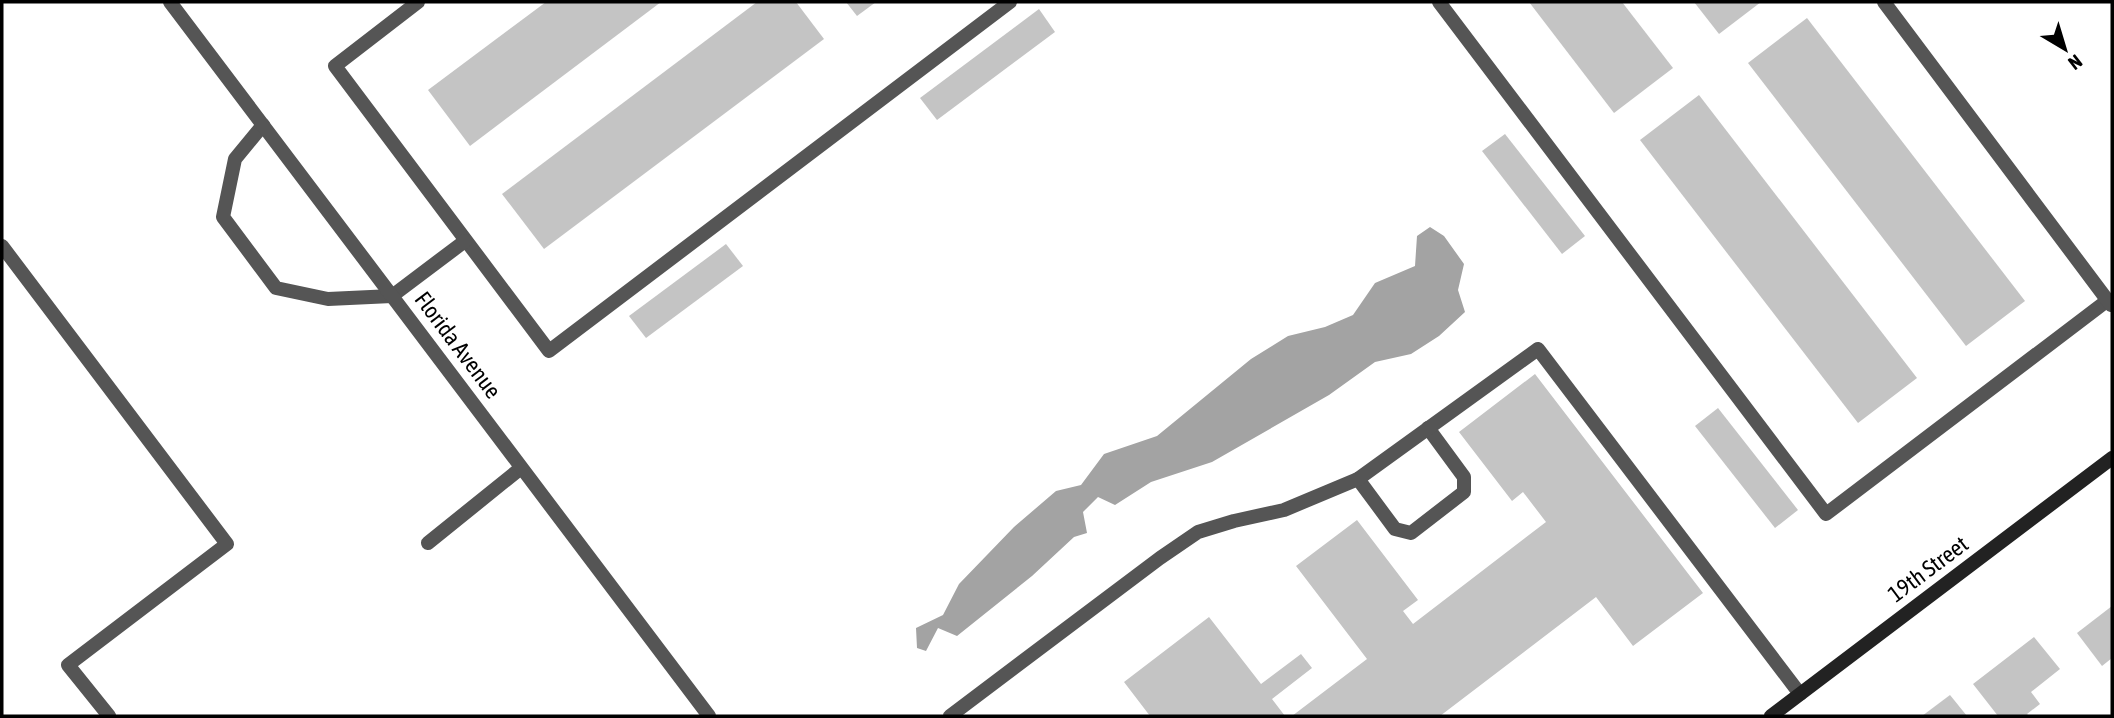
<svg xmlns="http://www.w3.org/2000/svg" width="2114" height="718" font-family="'Asap Condensed',sans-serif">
<rect width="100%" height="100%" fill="#fff"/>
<path fill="#a3a3a3" d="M1430,227L1444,236L1464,264L1458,290L1465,312L1439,336L1411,354L1375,362L1329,395L1212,462L1151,482L1115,505L1098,497L1083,512L1087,533L1074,537L1032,576L957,636L938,628L926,651L917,648L916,628L943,615L959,584L1014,527L1056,491L1081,485L1104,454L1157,436L1251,359L1288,336L1325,327L1353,315L1375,283L1415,266L1417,236Z"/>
<g fill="#c4c4c4">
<path d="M546,2H661L470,146L428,90Z"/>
<path d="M757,2H796L824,39L544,249L502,194Z"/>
<path d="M846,2H876L857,16Z"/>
<path d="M1529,2H1622L1673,68L1614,113Z"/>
<path d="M1694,2H1761L1719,34Z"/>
<path d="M1039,9L1055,32L937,120L920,98Z"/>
<path d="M1807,18L2025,301L1966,346L1748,63Z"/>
<path d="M1699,95L1917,378L1858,423L1640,140Z"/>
<path d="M1505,134L1585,236L1562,254L1482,151Z"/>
<path d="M726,244L743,266L646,338L629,316Z"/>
<path d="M1535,374L1703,593L1633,646L1596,597L1440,716H1292L1367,659L1296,566L1357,520L1418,600L1403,611L1413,624L1546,522L1523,492L1512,501L1459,432Z"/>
<path d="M1718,408L1798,510L1775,528L1695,426Z"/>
<path d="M2112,606V658L2102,666L2077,633Z"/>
<path d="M1209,617L1261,684L1301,654L1312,668L1272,699L1285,716H1150L1124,682Z"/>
<path d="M2034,637L2060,669L2031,692L2040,704L2027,714L2029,716H1998L1973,684Z"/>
<path d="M1950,695L1967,716H1922Z"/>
</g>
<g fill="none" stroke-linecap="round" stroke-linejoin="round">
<g stroke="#555" stroke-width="14">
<path d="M418,2L335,66L549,351L1010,2"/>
<path d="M1439,2L1826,514L2108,300"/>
<path d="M1884,2L2111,305"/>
<path d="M263,125L235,159L223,217L276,288L328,299L392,296L465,241"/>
<path d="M2,246L227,544L68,665L109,716"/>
<path d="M1358,479L1395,529L1411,533L1464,492V477L1428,428"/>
<path d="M428,543L521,468"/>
<path d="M950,716L1160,558L1198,532L1234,521L1284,510L1358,479L1538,349L1800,694"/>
</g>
<path stroke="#555" stroke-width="14" d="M170,2L709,716"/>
<path stroke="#222" stroke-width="14" d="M1771,716L2112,458"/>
</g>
<g text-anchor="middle" stroke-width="5" stroke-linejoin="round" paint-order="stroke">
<g font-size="23" fill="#000" stroke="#fff">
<text transform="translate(458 345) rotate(53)" y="8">Florida Avenue</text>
<text transform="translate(1928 569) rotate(-37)" y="8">19th Street</text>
</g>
</g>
<rect width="2114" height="718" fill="none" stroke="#000000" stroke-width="7"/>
<g transform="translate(2065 49) rotate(142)" stroke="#ffffff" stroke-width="5" paint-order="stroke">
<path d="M0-5L12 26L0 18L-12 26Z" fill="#000000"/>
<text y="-10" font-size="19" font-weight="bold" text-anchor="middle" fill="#000000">N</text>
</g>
</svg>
